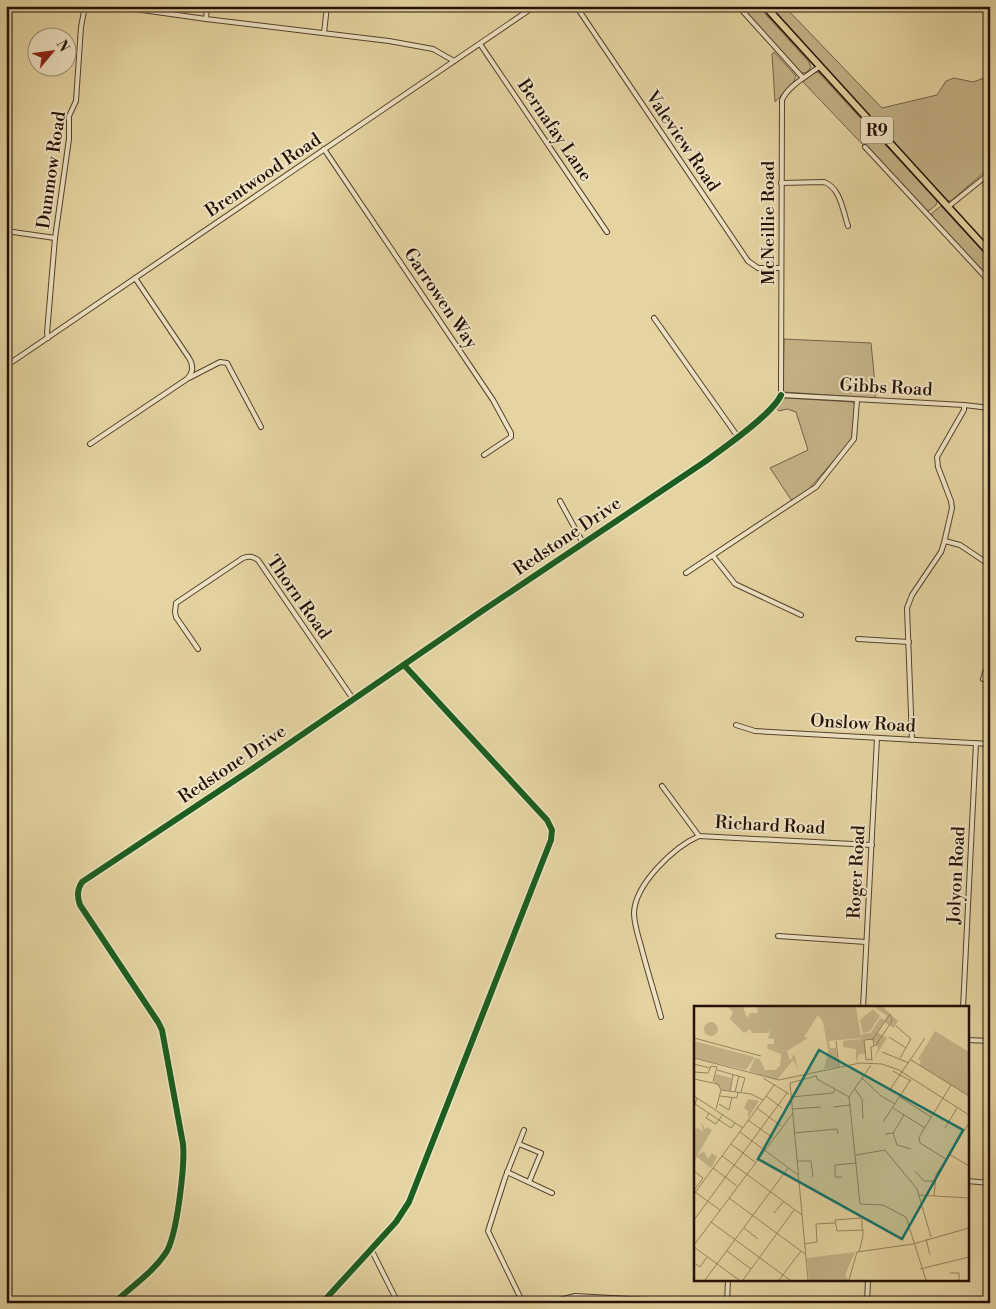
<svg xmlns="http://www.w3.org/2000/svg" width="996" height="1309" font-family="'Libre Bodoni',serif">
<rect width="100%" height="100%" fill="#e5d4a2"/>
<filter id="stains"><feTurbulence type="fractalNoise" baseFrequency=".004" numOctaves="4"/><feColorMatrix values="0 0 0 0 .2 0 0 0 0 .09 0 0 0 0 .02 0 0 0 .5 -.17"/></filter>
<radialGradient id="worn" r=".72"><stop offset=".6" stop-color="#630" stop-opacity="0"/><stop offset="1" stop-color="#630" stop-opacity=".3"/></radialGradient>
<g fill="#c4b388" stroke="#746248">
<path d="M740,6H758L809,62L811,67C808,72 805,74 799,72Z"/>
<path d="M776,6H784L882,108L937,95L946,81L954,78L973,82L990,76V167L952,200L948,201L773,12Z"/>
<path d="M774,52L796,76L793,83L775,102L772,54Z"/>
<path d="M814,72H818L937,201L936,205L930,210L926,211L803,82Z"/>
<path d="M941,206L990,259V281L932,217V213Z"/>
<path d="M784,339L871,343L876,395L874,398L783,392Z"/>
<path d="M786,398L853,402L855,405L854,435L850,442L809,489L792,501L770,468L808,450L796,412L787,409L779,411L776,408L782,400Z"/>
</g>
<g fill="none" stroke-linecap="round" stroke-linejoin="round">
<g stroke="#54422e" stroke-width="6">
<g id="minor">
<path d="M114,6L206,19L389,41L433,49L454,61"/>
<path d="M576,6L748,261L758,268H781"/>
<path d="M738,6L803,78"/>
<path d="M206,19L207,6"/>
<path d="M324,33L327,6"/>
<path d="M480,44L607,232"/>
<path d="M865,147L990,282"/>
<path d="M324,149L493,400L511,433V437L484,455"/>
<path d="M781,183L824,182C840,187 843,211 848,226"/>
<path d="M949,206L990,173"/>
<path d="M6,231L55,238"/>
<path d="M654,318L738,437"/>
<path d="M48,338L47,333L55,238L69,139V116L76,101L81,27L85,6"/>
<path d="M6,366L535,6"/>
<path d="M189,378L220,362L227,363L261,427"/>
<path d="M781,395L782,100C788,86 807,76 819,67"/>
<path d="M781,395L964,405L990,408"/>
<path d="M90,444L187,379C193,373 194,366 189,358L135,278"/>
<path d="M560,501L583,543"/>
<path d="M945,541L960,545L990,565"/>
<path d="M713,556L735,584L801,615"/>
<path d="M686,573L816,487L854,439L857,400"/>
<path d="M858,639L909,642"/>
<path d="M198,649L176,617L175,612L176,603L243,558C249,556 252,556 258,560L353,699"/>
<path d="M983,679L985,672L990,666"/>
<path d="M736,725L755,731L990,744"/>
<path d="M912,740L907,608L912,595L941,552L944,543L952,508L951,501L938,467L937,457L964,410V405"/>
<path d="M662,786L699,836L872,845"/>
<path d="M778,936L866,942"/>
<path d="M863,1008L877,738"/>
<path d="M963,1008L976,743"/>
<path d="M661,1017C655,995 648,973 642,950C639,938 634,925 634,913C635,884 674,847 699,836"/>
<path d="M967,1040L990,1041"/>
<path d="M519,1144L541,1153L529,1182"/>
<path d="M507,1172L552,1193"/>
<path d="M967,1181L990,1183"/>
<path d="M371,1249L398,1303"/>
<path d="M114,1303C131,1287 152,1273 165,1254C177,1239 185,1164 183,1144L162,1030L158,1022L80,905C77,896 77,890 82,882L252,769L482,611L703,463C721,450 773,414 781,395"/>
<path d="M322,1303L396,1222L409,1202L551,840L552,830L547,820L404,665"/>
<path d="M523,1303L488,1231L505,1178L524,1130"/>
<path d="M548,1303L575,1296L704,1303"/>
<path d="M727,1303L728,1280"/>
<path d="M867,1303L868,1280"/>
</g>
</g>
<g stroke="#231108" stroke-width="9">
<path id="trunk" d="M765,6L990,253"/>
</g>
<use href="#minor" stroke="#eee3c3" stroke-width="4"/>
<use href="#trunk" stroke="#e5d4a2" stroke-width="6"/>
<g stroke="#eee3c3" stroke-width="9">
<g id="cycleway">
<path d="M114,1303C131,1287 152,1273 165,1254C177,1239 185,1164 183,1144L162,1030L158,1022L80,905C77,896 77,890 82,882L252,769L482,611L703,463C721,450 773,414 781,395"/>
<path d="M322,1303L396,1222L409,1202L551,840L552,830L547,820L404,665"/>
</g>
</g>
<use href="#cycleway" stroke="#1b5e20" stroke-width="6"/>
</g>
<g text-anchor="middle" stroke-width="4" stroke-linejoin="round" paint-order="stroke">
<rect fill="#eee3c3" stroke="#605040" stroke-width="1" x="861" y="116.5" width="32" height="27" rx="4"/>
<g font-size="16" font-weight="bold" fill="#231108">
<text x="877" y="136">R9</text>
</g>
<g font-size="18" fill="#231108" stroke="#eee3c3">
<text transform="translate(555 130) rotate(56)" y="6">Bernafay Lane</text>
<text transform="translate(683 141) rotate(56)" y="6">Valeview Road</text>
<text transform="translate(51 170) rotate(-82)" y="6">Dunmow Road</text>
<text transform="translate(263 175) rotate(-34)" y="6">Brentwood Road</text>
<text transform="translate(768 223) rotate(-90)" y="6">McNeillie Road</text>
<text transform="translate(441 298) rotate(56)" y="6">Garrowen Way</text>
<text transform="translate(886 387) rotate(3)" y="6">Gibbs Road</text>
<text transform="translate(567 536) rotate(-34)" y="6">Redstone Drive</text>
<text transform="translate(299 597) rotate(55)" y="6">Thorn Road</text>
<text transform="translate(863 723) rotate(3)" y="6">Onslow Road</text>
<text transform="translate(232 764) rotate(-34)" y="6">Redstone Drive</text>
<text transform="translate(770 825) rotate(3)" y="6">Richard Road</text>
<text transform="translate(856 872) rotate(-87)" y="6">Roger Road</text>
<text transform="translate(956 875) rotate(-87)" y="6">Jolyon Road</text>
</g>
</g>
<g transform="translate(694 1006)">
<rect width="275" height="275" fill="#e5d4a2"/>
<path d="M34,1H49L53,12L56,7H64L63,1H162L167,32L135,35L136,42H142L144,61L130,63L134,45L129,16L124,9L110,31L114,32L93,45L96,55L100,48L104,63L99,54L83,74L55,65L61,52L66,53L71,64H81L86,60L87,48L74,43L73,38H80V33L74,32L77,23L74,27H58L56,23L50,27L36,13L39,6ZM180,1H189L204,15L200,22L190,16L183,26L193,32L181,51L184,42L179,34L170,33L172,48H165L162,57V43L149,41V35L167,33V28L177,27L186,12L191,14L193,10ZM179,3L186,10L176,25L169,27L166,14ZM10 23a7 7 0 1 1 14 0a7 7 0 1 1-14 0ZM241,25L275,46V90L225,59L227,55L224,53ZM0,35L60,51V52L52,64L0,52V46L5,47L0,46ZM22,68L38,72L36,85L28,84L19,75ZM54,93L65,95L54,112V105L50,102ZM7,116L11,123L13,121L18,124L3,150L10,145L14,153L18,147L23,151L17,162L3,151L0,156V124L4,122L9,126ZM161,246L151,269L154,274H115L113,252Z" fill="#c4b388"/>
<path fill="none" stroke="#978664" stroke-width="1" d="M202,20L217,33L206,52M195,31L212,42M0,32L67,50M142,35L145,61M188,46L215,57M0,52L85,74L166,57L188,58L205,64L275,109M178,53L172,54L170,34L180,33M217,54L275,90M178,55L177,41L180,40L181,39H182L198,15L196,8L179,33L180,40M0,58L16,62M23,64L51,72L47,86M199,65L217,75M0,66L14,67L17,60L23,61L19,75M122,69L123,73L155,91M69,72L95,88M168,72L187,90L201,98M0,73L24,78L27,84L22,103M161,83L168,93L169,113M27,84L57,88L69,94M36,85L39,69M41,86L45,70M199,86L197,82L231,32M0,90L49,122M26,90L43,92L44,86M72,90L88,102M97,91L139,87L141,84M155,91L166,198L189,199L212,211L232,274M155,91L177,59M206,91L237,111M3,92L1,98L37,122L41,117M25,98L35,104L38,91M139,101L157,99M63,102L87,120M199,102L231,122M98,103L127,101M15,107L12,112L22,118L29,108M54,114L79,132M189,116L217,73M251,122L263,102M46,126L104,169M100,127L143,123L144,128M199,127L203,139L217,143M191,128L199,127L210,109M37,138L61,156M255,148L275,160M162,149L191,144L223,183L237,231M28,150L108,209M252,153L226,137L225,131L257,79M103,155H117L119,171M19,162L43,180M0,165L9,172L0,184M221,165L230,175H241M148,171H141V159L163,157M1,186L26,204M0,188L81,78M224,189L275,192M240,190L242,169L275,117M35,192L111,248M80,207L90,195M0,214L93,87M17,216L96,274M50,222L64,233M232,233L236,249M111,238L123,236L122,218L141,217M0,239L99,107M0,241L45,274M33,245L57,263M165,246L169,230V224L168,221V212H167L141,214L143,225L169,224M0,257L6,261L13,251M226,263L275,251M256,267H265V274M11,274L94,162M49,274L100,204M85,274L107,245M114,274L96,77L122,70M155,274L163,246L219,238L275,222"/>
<path fill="#0f766e" fill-opacity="0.15" stroke="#0f766e" stroke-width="2.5" d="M125,44L269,124L208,233L64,153Z"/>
<rect width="275" height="275" fill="none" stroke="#231108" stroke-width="2.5"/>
</g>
<rect width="996" height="1309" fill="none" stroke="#e5d4a2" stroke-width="25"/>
<rect x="8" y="8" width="981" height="1294" fill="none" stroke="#231108" stroke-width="2.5"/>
<rect x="12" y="12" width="971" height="1284" fill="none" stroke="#231108"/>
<g transform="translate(52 52) rotate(61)"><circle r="24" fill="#eee3c3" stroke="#9d8f78"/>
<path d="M0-4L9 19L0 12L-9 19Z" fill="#8f2418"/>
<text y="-8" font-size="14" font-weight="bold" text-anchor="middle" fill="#231108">N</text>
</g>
<rect width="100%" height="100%" filter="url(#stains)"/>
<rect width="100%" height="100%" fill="url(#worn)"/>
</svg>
